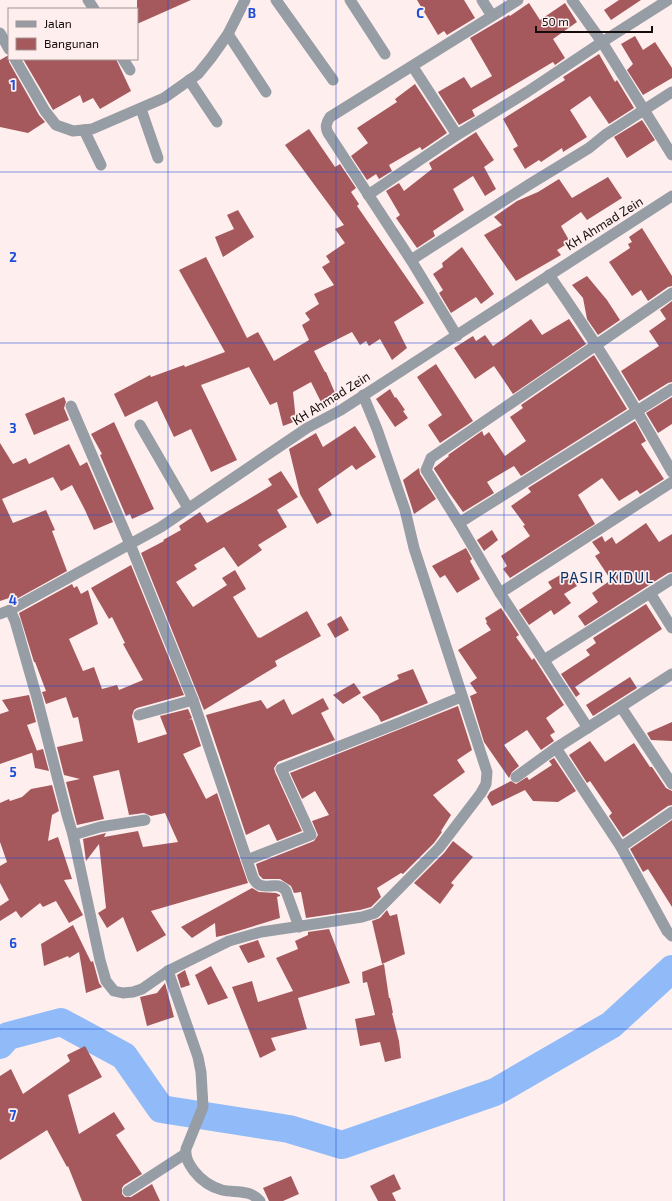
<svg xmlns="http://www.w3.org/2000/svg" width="672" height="1201" font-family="'Exo 2',sans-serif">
<rect width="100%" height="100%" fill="#fee"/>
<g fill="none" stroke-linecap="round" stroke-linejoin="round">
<path stroke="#90bbf8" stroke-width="28" d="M0,1045L8,1036L61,1022L124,1056L161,1109L289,1129L342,1145L495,1092L611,1025L672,969"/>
</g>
<g fill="#a5595d">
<path d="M137,0H191L137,24Z"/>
<path d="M417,0H464L475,18L447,35L444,31L438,35Z"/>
<path d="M619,0H641L611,20L604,10Z"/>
<path d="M529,3L540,20L565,3L577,22L553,39L565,58L555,65L553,62L472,110L475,116L459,125L438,92L464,77L471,88L492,76L470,38L509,15L510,16Z"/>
<path d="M635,36L643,50L655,42L672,68V78L643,95L627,70L633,64L621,44Z"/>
<path d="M599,54L615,82L617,80L634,108L609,124L590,96L570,110L587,137L563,152L562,148L541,162L539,160L525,169L513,149L518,146L503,119L565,80L563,77Z"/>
<path d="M7,56H9V62L39,115L45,122L28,133L0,127V60Z"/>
<path d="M23,59H116L131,91L100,109L93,98L83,103L80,95L53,110Z"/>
<path d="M415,84L447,133L422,150L420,147L389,165L392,171L379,179L376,174L367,180L351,156L368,143L357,128L397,102L395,99Z"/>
<path d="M642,120L655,140L627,158L614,137Z"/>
<path d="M309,129L335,167L340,164L356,188L351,192L359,204L357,206L424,303L394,322L407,348L392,360L380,339L369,346L366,341L360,345L352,332L314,351L325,372H326L335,393L321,402L311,382L293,392L296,421L283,426L277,402L270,405L249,367L201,385L237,460L211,472L191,429L174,437L157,401L125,417L114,394L150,375L151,377L184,365L185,367L225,352L179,270L206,257L247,338L258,332L274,361L309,340L302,325L310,320L305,313L319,304L314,294L334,285L322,267L330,262L326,256L345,243L335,229L344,225L285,145Z"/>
<path d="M476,132L494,160L484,167L496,189L485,196L473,176L453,189L464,210L433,231L435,236L417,248L396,218L400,215L386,191L399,183L404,191L432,169L429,163Z"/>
<path d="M608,177L622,198L587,220L581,212L561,226L570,242L557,250L561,255L516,281L484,235L502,225L494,217L517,201L538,192L559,179L572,198Z"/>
<path d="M238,210L254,237L223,257L215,237L234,229L227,215Z"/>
<path d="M642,228L672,276V286L668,287L648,301L641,290L632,296L609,262L630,248L628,244L632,242L629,237Z"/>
<path d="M462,247L494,294L481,304L476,297L451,313L439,293L443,290L433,274L443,267L442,263Z"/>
<path d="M587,276L607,300L620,320L598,335L587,319L583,298L572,285Z"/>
<path d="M672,301V382L668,383L639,401L621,371L659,346L649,331L666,319L660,310Z"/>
<path d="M531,319L542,335L569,319L586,344L513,394L494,366L475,379L454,348L473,336L476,341L485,335L493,346Z"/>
<path d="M594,355L627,409L521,476L514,466L487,482L494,493L463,512L448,491L434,469V468L449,456L448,455L482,431L484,436L489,432L505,456L526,441L510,417L523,408L521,405Z"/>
<path d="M436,364L473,421L440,443L428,425L442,415L417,377Z"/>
<path d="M390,389L395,398L396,397L405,410L403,411L408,418L395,427L376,399Z"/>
<path d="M64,397L66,402L64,408L69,420L34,435L25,414Z"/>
<path d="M672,397V424L658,433L646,413Z"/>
<path d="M635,421L646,441L641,444L664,479L640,494L637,490L619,501L602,478L578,495L595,524L510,578L503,569L507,566L501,556L530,536L523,526L525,525L511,506L531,492L528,488Z"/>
<path d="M114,422L154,509L132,519L130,514L126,516L100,455L102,454L91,434Z"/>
<path d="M355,426L376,457L356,470L352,465L318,489L332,515L317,524L300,494L289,449L316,433L323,447Z"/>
<path d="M0,443L13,464L26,458L29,464L69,444L80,466L87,462L113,522L94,530L85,510L72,485L61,491L53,477L2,499L13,523L46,510L55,530L52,531L67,571L11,602L9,598L0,601Z"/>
<path d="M419,468L420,474L436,499L414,514L403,480Z"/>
<path d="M281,471L298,497L277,510L287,527L258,545L262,550L238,567L224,547L194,565L197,569L176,582L193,607L227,585L222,578L235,570L246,589L233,597L258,638L259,637L260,638L307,611L321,636L275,661L277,666L204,710L141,553L164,541L163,540L181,530L179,526L200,512L207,523L244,502L272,485L268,479Z"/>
<path d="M646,523L659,542L672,534V572L668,573L585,626L578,616L598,602L592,593L611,580L595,556L600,553L592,542L602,536L605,542L612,537L616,544Z"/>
<path d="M492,530L498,540L484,551L477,540Z"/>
<path d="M466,548L472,559L470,561L480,579L457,593L445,575L440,578L432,566Z"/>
<path d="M131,565L184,695L137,708L134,710L132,716L138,743L167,734L160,716L188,709L192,718L189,720L192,719L201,746L183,754L206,799L217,793L248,883L151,911L166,935L137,952L123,917L107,928L98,913L106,908L99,844L86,861L83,839L102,834L106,833L104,837L138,831L143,847L178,842L165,813L151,816L144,813L129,815L119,770L93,776L104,819L77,825L66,782L80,779L64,775L57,747L83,741L78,717L73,718L66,697L46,704L42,692L46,691L35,662H34L19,613L72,584L74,588L77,586L81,594L88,590L98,624L69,639L83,671L94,667L102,689L117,685L119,690L143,680L123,644L125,643L112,617L109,619L91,588Z"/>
<path d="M567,571L577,586L564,594L571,603L554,615L551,610L529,625L519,610L552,588L548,582Z"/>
<path d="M646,604L662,629L575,687L580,694L576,697L561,674L590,655L586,650L596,643L593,638Z"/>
<path d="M501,608L519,635L516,637L532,660L534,658L564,705L546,718L555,732L550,735L554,741L541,750L527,730L504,745L519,766L512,772L509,778L484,742L470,696L477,693L470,683L477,678L458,650L491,630L486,623L487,622L485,618Z"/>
<path d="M341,616L349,630L335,638L327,624Z"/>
<path d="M413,669L428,703L381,722L378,716L362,697L399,679L397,675Z"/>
<path d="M630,677L637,688L593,716L586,705Z"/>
<path d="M354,683L361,693L343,704L333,695Z"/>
<path d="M29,695L36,722L27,725L37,751L0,764V714L9,711L2,700Z"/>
<path d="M323,698L329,709L321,713L335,740L278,762L274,768L275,772L302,831L277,841L269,824L246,835L206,715L261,700L267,709L284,699L292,715Z"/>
<path d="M458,706L472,750L457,760L465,772L433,795L451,815L441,831L442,832L434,843L403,874L401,873L377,888L381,897L371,907L360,910L306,918L301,892L294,893L291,886L280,879H263L259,875L256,864L314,841L318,835L312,821L329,815L315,791L302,799L290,773Z"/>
<path d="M672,722V741L651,740L647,733Z"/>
<path d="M590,741L605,762L634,743L650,767H652L666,788L672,791V805L668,806L623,837L609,816L612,813L590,781L587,783L569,755Z"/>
<path d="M43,749L49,771L35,768L32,752Z"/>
<path d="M554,758L576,791L558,802L533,801L525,790L492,806L487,797L490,792L511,781L516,784L527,777L529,780L552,765L549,761Z"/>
<path d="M52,785L59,811L52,815L48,841L58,837L72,879L64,880L83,915L69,923L56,901L43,907L40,903L21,918L16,911L0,921V906L9,900L0,883V866L7,862L0,842V803L9,799L10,801L22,797L31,789Z"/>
<path d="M672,820V907L648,869L643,872L630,849Z"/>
<path d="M453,841L473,857L451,883L454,885L440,904L414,883L444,853Z"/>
<path d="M252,888L259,892L276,893L280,895V896L277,897L280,918L225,935L216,937L215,923L192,938L181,927Z"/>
<path d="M387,910L390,916L397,914L405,954L382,964L372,921L380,918Z"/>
<path d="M73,925L91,962L93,961L99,983L102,987L86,993L79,952L69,958L68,956L44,966L41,944Z"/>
<path d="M329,929L350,983L298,998L307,1029L271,1038L276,1050L260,1058L232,987L252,981L258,1002L293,991L276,958L298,949L295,941L308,935V932Z"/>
<path d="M258,940L265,957L248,963L239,946Z"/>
<path d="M384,964L389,998H390L393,1013H392L399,1041L401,1058L385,1062L380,1042L360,1046L355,1019L375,1015L367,982L363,983L362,972Z"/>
<path d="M211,966L228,998L208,1005L195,975Z"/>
<path d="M185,970L190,985L181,988L177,975Z"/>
<path d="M165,983L174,1017L147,1026L140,997L157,993Z"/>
<path d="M85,1046L102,1077L68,1095L79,1134L114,1112L125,1129L116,1135L142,1174L124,1185L122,1188V1194L125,1197H131L152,1184L160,1201H82L68,1166L67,1167L47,1130L0,1160V1076L11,1069L23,1094L70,1061L67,1055Z"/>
<path d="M394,1174L401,1189L392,1193L396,1201H378L370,1186Z"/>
<path d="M291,1176L299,1194L283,1201H269L263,1188Z"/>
</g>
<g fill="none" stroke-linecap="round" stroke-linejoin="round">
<g stroke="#979da5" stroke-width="11">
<path d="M88,0L94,9"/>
<path d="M276,0L333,80"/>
<path d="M350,0L385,54"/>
<path d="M482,0L492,16"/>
<path d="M572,0L602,42L672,155"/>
<path d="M0,33L9,49"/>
<path d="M228,34L266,92"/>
<path d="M15,59L45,111L56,125L73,131L92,129L164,98L198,74L211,58L228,34L245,0"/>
<path d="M123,59L130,70"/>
<path d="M413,67L457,135"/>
<path d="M189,80L217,122"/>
<path d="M141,109L158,158"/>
<path d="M84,130L101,165"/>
<path d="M368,195L457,135L527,92L602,42L668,0"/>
<path d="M411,260L530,184L589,148L605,135L672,92"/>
<path d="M549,275C594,339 634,404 672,472"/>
<path d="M457,336L411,260L328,133C325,127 326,123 330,117L518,0"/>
<path d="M71,406L130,544L193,700L139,715"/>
<path d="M140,425L188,508"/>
<path d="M459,523L672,389"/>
<path d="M500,593L672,482"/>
<path d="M650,593L672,628"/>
<path d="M10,610L15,621L37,698L67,815L73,835L100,960L106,981L114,991L123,993L133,992L142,989L168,971L229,941L261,932L362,917L375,913L439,848L481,793L486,784L487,772L414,548L405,510L377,429L363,395"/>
<path d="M544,660L672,579"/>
<path d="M193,700L253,878C262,895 276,878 286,891L299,927"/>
<path d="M621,707L672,784"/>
<path d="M588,728L500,593L459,523L426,470L431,458L672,293"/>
<path d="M556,748L621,847L667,931L672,936"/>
<path d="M516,777L556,748L672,674"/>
<path d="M73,835L100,827L145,820"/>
<path d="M621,847L672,812"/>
<path d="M247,860L311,835L281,769L401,722L461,697"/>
<path d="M168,971L198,1057L201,1072L203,1107L186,1149C185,1158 189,1164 194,1171C201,1180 211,1187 222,1190C235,1193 250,1189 260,1201"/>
<path d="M128,1191L185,1154"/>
</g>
<path stroke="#979da5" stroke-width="11" d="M0,614L10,610L161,527L307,428L341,410L672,196"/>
</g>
<path fill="none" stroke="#1d4ed8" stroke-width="1" stroke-opacity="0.55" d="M168,0V1201M336,0V1201M504,0V1201M0,172H672M0,343H672M0,515H672M0,686H672M0,858H672M0,1029H672"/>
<g text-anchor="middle" stroke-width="3.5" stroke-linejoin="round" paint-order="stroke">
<g font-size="13" fill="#150c0c" stroke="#fee">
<text transform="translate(604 223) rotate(-32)" y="5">KH Ahmad Zein</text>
<text transform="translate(331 398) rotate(-32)" y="5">KH Ahmad Zein</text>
</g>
<g font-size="15" letter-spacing="1" fill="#0a3165" stroke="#fee">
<text x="607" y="583">PASIR KIDUL</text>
</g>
</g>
<g font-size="13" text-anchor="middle" font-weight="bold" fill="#1d4ed8" stroke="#fee" stroke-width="3.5" stroke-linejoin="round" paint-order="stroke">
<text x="252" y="18">B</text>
<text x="420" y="18">C</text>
<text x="13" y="90">1</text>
<text x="13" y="262">2</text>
<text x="13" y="433">3</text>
<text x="13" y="605">4</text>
<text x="13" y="777">5</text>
<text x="13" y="948">6</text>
<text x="13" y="1120">7</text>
</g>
<rect x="8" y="8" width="130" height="52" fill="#ffeeee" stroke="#a19494"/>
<rect x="16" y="21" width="20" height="6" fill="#979da5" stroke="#a19494"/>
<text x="44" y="28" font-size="12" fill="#150c0c">Jalan</text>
<rect x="16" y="38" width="20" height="12" fill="#a5595d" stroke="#a19494"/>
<text x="44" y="48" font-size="12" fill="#150c0c">Bangunan</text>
<path d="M536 26v6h116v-6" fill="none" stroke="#150c0c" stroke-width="2"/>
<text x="542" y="26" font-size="12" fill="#150c0c" stroke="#ffeeee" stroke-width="3" paint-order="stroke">50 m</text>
</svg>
